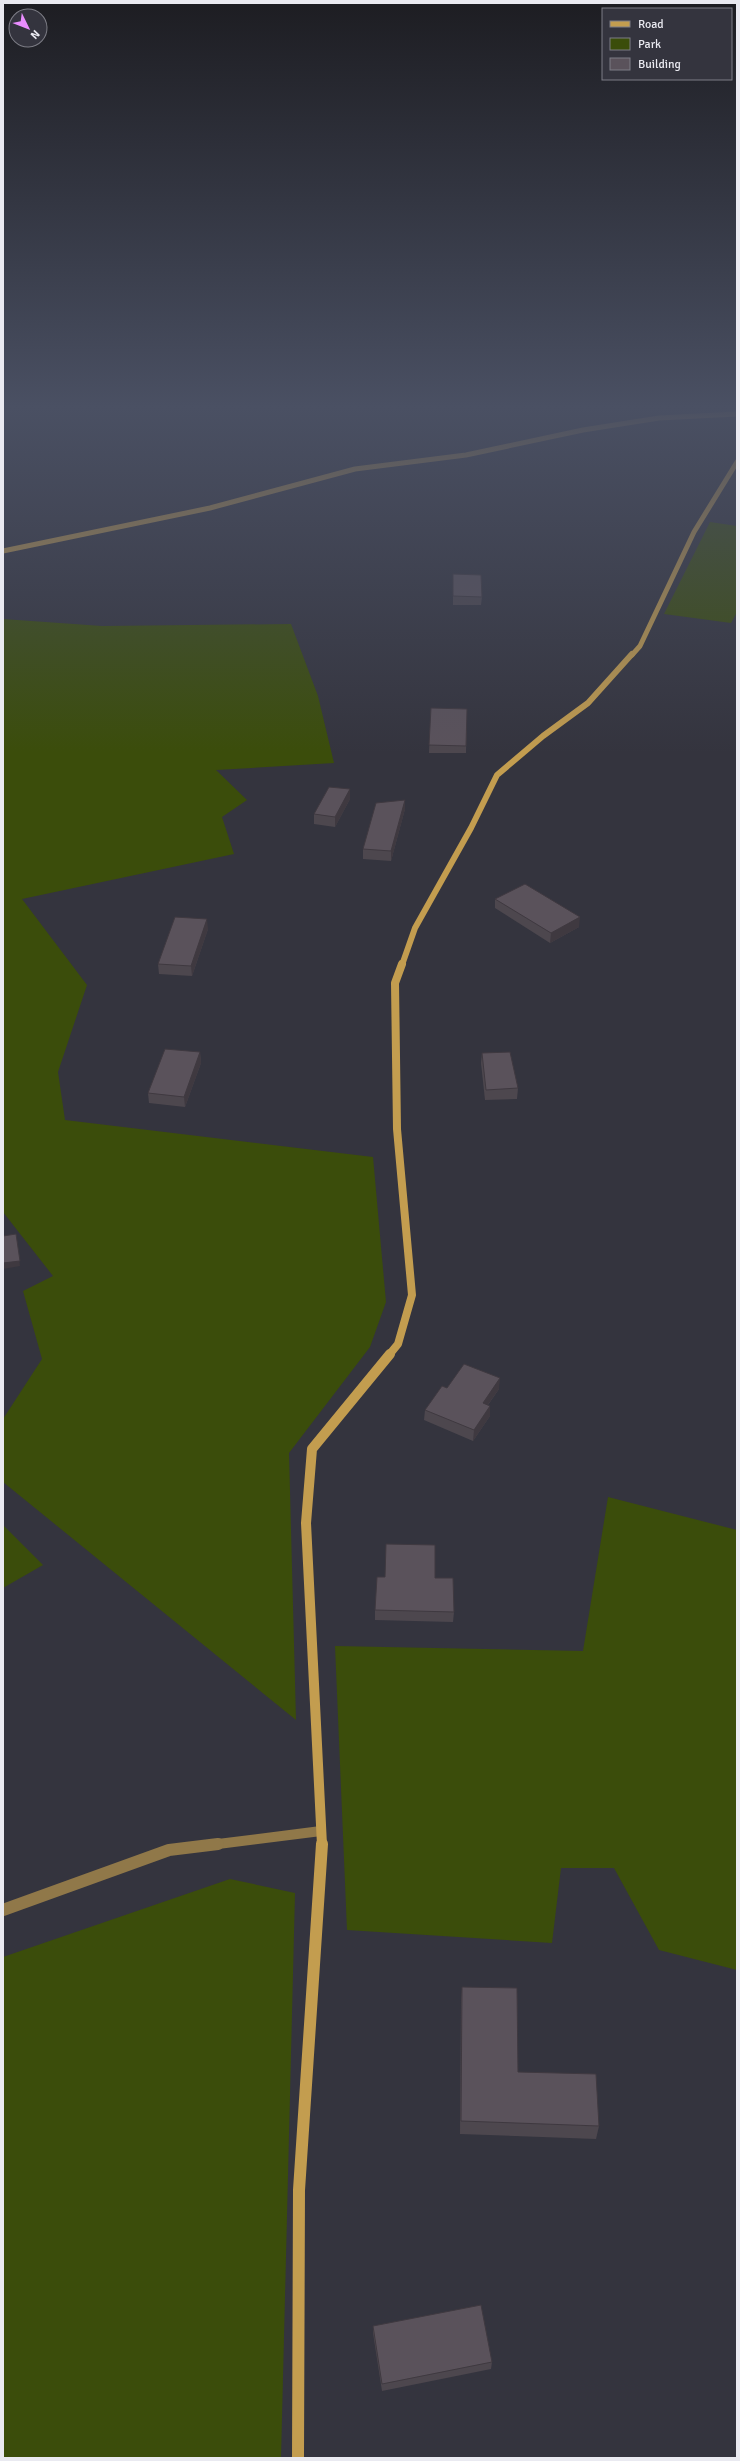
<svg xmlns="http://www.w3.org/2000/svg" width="740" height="2461" font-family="Signika,sans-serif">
<rect width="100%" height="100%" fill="#34343e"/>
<g fill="#3b4d0b">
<path d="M710,522L737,526V612L731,623L664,614Z"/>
<path d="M3,619L102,626L291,624L318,696L334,763L216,770L247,800L222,817L234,854L22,899L87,985L58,1072L65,1120L373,1157L386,1302L370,1347L289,1453L296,1720L3,1482V1419L42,1359L23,1291L53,1276L3,1212Z"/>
<path d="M608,1497L737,1530V1970L659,1950L614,1868H561L552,1943L347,1930L335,1646L583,1651Z"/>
<path d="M3,1525L43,1565L3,1588Z"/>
<path d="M230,1879L295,1893L281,2458H3V1957Z"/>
</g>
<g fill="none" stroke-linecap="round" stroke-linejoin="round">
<path stroke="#907849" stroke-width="10" d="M210,1845L321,1831"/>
<path stroke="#907849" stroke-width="12" d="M3,1910L169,1850L218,1844"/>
<g stroke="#c39d4f" stroke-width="5">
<path d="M3,551L210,508L355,469L466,455L583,430L659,418L737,414"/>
<path d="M632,655L640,646L694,532L737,462"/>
</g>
<path stroke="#c39d4f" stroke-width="6" d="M402,965L415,928L471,828L497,775L543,736L588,703L632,654"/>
<path stroke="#c39d4f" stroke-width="8" d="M389,1355L398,1344L412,1295L397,1129L395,983L402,964"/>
<path stroke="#c39d4f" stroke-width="10" d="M322,1845L306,1523L312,1449L390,1354"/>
<path stroke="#c39d4f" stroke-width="12" d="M298,2458L299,2190L322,1844"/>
</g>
<g fill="#4d474e">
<path d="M453,574L482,597L481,605H453Z"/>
<path d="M431,708L467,709L466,753H429Z"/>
<path d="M350,799L335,827L314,824V814Z"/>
<path d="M405,809L391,861L363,859V849Z"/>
<path d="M495,899L579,927L550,943L495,908Z"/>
<path d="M208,929L192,976L159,974L158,964Z"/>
<path d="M200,1052L201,1063L185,1107L149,1103L148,1093Z"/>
<path d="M482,1053L518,1088L517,1099L485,1100L481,1063Z"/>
<path d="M447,1388L499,1389L488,1405L490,1416L473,1441L424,1420L425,1410Z"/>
<path d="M435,1578L454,1612L453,1622L375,1620V1610Z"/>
<path d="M462,1987L518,2072L599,2126L596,2139L460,2134L461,2000Z"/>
<path d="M373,2326L492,2362L491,2369L382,2391L373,2333Z"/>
</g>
<g fill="#3f3940">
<path d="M350,789V799L335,827V817Z"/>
<path d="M405,800V809L391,861V851Z"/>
<path d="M580,917L579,927L550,943L551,933Z"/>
<path d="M207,919L208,929L192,976L191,966Z"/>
<path d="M200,1052L201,1063L185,1107L184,1097Z"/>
<path d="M16,1234L20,1266L3,1269V1263Z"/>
<path d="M500,1378L499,1389L482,1413L483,1403Z"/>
<path d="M490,1406V1416L473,1441L474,1430Z"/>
</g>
<g fill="#5a525b" stroke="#3f3940">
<path d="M453,574L481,575L482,597L453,596Z"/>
<path d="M431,708L467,709L466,746L429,745Z"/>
<path d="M329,787L350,789L335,817L314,814Z"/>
<path d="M405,800L391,851L363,849L376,803Z"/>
<path d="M525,884L580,917L551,933L495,899Z"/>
<path d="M175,917L207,919L191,966L158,964Z"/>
<path d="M165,1049L200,1052L184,1097L148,1093Z"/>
<path d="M510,1052L518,1088L486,1090L482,1053Z"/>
<path d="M16,1234L20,1261L3,1263V1236Z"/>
<path d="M464,1364L500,1378L483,1403L490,1406L474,1430L425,1410L442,1386L447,1388Z"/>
<path d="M386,1544L435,1545V1578H453L454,1612L375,1610L377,1577H385Z"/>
<path d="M462,1987L517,1988L518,2072L596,2074L599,2126L461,2121Z"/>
<path d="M481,2305L492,2362L382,2384L373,2326Z"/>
</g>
<linearGradient id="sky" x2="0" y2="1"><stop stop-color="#1d1d22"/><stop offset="0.54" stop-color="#4a5063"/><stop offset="1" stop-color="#4a5063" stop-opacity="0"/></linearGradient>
<rect width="740" height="753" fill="url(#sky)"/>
<rect width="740" height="2461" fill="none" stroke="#eaeaf1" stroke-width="8"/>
<rect x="602" y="8" width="130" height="72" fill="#34343e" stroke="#7d7d86"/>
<rect x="610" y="21" width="20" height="6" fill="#c39d4f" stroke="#7d7d86"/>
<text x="638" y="28" font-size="12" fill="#eaeaf1">Road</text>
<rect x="610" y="38" width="20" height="12" fill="#3b4d0b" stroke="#7d7d86"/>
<text x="638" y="48" font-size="12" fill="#eaeaf1">Park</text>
<rect x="610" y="58" width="20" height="12" fill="#5a525b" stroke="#7d7d86"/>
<text x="638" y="68" font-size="12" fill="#eaeaf1">Building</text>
<g transform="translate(28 28) rotate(133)"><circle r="19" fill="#34343e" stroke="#7d7d86"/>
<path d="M0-3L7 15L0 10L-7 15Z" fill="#e98dfe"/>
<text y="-6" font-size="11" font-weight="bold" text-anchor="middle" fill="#eaeaf1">N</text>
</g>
</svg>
